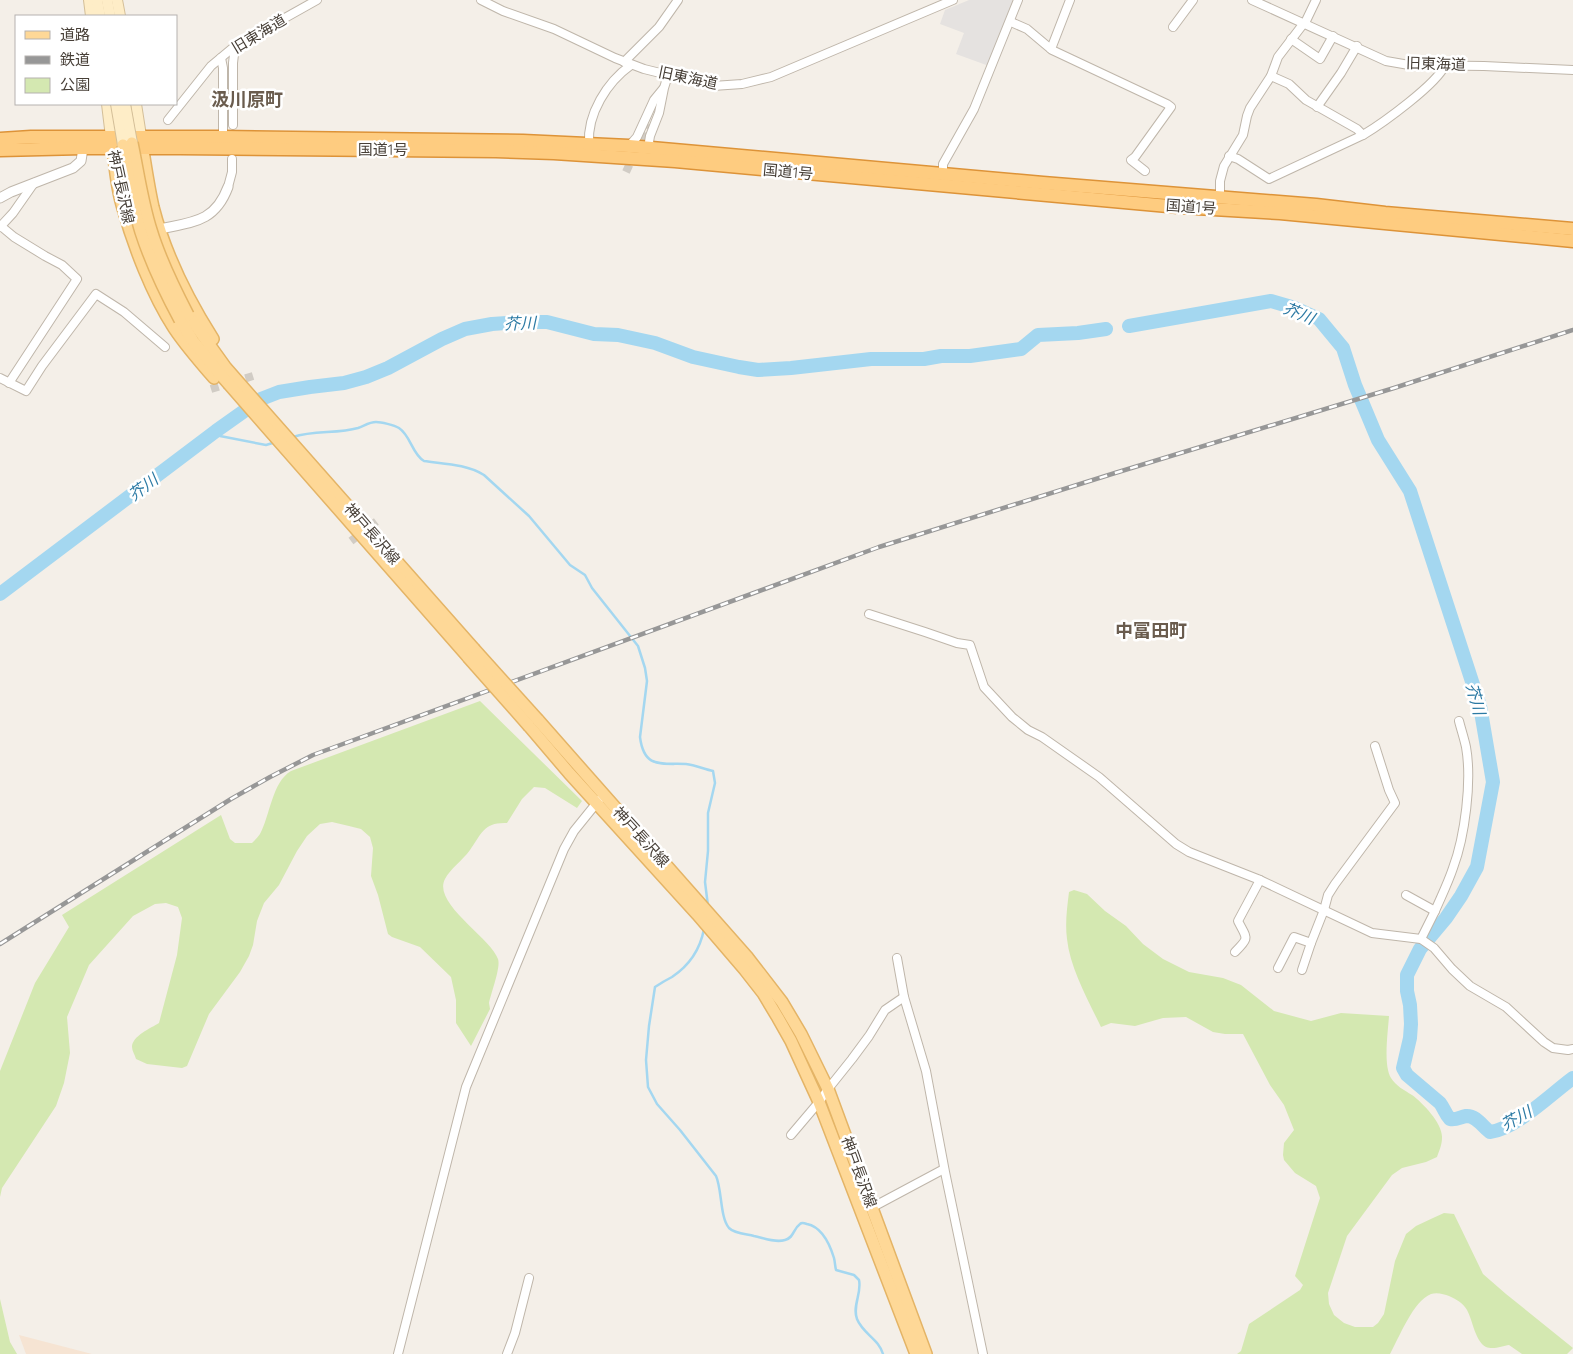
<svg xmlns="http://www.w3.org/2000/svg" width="1573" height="1354" font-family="Quicksand,'Noto Sans JP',sans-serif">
<rect width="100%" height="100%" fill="#f4efe8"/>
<path fill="#f6e4d3" d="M19,1335L92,1354H26Z"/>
<g fill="#d4e8b1">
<path d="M480,701L582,801L577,808L545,788L534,787L522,799L507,823C484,822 482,833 470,850C463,860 450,869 445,879C432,903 491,938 498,959C501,967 491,993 489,1003L490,1009L471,1046L456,1023V1000L451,977L420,947L392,937L388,934L378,895L371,876L373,848L370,837L361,829L349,826L332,822L320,824L307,836L297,851L279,885L264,903L257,921L253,945L249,956L240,972L209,1014L187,1066L182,1068L147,1064L136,1059C135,1055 132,1051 132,1047C132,1036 151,1028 159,1023L177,955L182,918L178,907L166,903L155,904L133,916L89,965L67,1017L70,1053L64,1083L56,1106L2,1188L0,1197V1071L35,983L69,927L62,915L221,815L230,839L235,843H252C255,840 258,837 260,834C270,816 272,782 291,771Z"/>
<path d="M1074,890L1087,894L1105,911L1126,926L1143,944L1163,959L1189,972L1223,978L1241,985L1274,1011L1311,1021L1341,1013L1389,1016C1388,1032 1383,1065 1391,1078C1396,1086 1404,1090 1412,1095C1423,1103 1443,1124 1442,1138C1442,1145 1439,1151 1437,1157L1426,1162L1402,1168L1392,1175L1347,1236L1328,1293L1329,1304L1334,1315L1344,1323L1355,1327H1373L1378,1323L1384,1314L1395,1261L1406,1234L1416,1226L1433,1218L1444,1213L1454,1214L1483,1274L1506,1294L1573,1348L1567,1354H1522L1509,1345C1503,1346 1493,1350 1486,1347C1475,1341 1473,1321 1467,1310C1463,1303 1456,1299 1449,1296C1444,1294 1437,1292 1431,1294C1413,1301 1399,1338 1390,1354H1237L1241,1351L1249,1324L1300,1290L1303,1285L1295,1276L1320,1198L1316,1186L1295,1173L1284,1160L1283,1155L1284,1143L1294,1130L1284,1105L1270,1085L1243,1034H1225L1213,1032L1186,1017L1163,1018L1135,1026L1111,1023L1101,1027C1088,1000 1070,968 1067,939C1065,924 1067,908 1069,892Z"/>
<path d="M0,1299L10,1342L17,1354H0Z"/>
</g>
<path fill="#e5e2e0" d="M969,0H1015L989,66L956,54L964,33L940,24L945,10Z"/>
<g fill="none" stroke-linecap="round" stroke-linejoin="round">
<g stroke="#a4d7f0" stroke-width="2.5">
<path d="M216,431L220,436L266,445L276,442"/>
<path d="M293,437C314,430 337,434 358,428C364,426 369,422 376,422C381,422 394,425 399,428C411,436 412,454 424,461C444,464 466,464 484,475L529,516L570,565L585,575L592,588L638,646L645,668L647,681L640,737C644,769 661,763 686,764C695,765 704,769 713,771L715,783L708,813V851L705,882L708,906"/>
<path d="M704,929C700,950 690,965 672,977C666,980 661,983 655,987L649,1026L646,1060L648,1087L657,1104L680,1130L716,1176C722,1189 720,1218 729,1228C735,1234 747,1234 754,1236C764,1238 775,1243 785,1240C794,1238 793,1229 800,1224C802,1222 804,1223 807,1224C822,1227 830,1245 834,1258C835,1262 835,1266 836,1270L854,1275L859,1280C862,1293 852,1306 857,1319C863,1334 879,1339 883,1354"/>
</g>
<g stroke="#a4d7f0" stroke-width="14">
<path d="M1129,326L1271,301L1295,308L1319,319L1343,348L1355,385L1378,440L1410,491L1480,706L1493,782L1477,867L1461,896L1446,918L1420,949L1407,975V991L1410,1005L1411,1024L1410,1038L1403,1068L1407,1075L1440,1103C1444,1108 1445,1114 1450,1119C1457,1120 1460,1117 1466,1116C1476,1115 1483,1127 1490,1132C1516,1129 1551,1094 1573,1078"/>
<path d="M0,594L216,431L261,399L279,392L310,387L344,383L366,377L388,368L442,339L465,329L492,324L523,322H547L594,334L618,335L655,343L693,357L739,367L758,370L791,368L871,359H924L941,356H970L1021,349L1038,335L1078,333L1106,329"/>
</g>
<g stroke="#d1ccc5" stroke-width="8" stroke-dasharray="8 4" stroke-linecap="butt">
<path d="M626,172L648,124"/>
<path d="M211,389L253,376"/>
<path d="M351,541L377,521"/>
</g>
<g stroke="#bfb6aa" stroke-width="10">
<g id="minor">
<path d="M481,0L503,11L554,29L615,58L644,69L713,86L742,84L771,77L953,0"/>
<path d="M1252,0L1386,61L1409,65L1484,66L1573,70"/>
<path d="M1011,22L1027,29L1052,50L1167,104L1171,107L1135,157L1131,160L1145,171"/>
<path d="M1305,23L1316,0"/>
<path d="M1173,27L1193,0"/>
<path d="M1291,39L1320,59L1333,36"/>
<path d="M1051,49L1070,0"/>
<path d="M221,58L223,68V137"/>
<path d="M624,62L659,27L678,0"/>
<path d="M1271,76L1289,84L1306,100L1357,129L1363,135"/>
<path d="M1317,107L1341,73L1357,46"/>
<path d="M168,120L211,66L235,46L317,0"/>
<path d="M233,125V63L235,46"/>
<path d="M589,144C587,114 607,82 631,65"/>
<path d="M629,146L637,137L654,100L663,89"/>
<path d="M651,148L649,142L650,136L659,113L664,88L668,75"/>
<path d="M1229,156L1238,159L1269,179L1363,135C1383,123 1437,84 1445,65"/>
<path d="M943,174V164L974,109L1018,0"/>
<path d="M228,187L232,172V159"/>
<path d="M1220,197V181L1224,166L1243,135L1247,116L1250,108L1271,76L1278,57L1304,23"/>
<path d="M0,227L13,213L34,183"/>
<path d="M2,227L14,237L45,256L62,265L77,279L9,383"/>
<path d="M0,378L26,391L42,366L96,294L124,312L165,347"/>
<path d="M869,614L925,632L957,643L970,645L984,687L1012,717L1028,730L1042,737L1099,777L1176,844L1189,852L1260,880L1372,933L1421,939L1434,948L1452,969L1470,986L1506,1007L1544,1042L1553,1048L1568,1050L1573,1049"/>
<path d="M1406,895L1435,911C1441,897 1448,883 1453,868C1465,836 1472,781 1466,747C1464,738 1461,729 1459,721"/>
<path d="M1421,939L1435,911"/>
<path d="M1235,952C1250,937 1247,939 1238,921L1260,880"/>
<path d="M897,958L904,997L926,1071L945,1172L983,1354"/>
<path d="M1278,968L1294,937L1311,943L1324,910L1328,895L1335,884L1395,803L1389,790L1375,746"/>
<path d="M1302,970L1311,943"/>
<path d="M791,1135L819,1102L828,1089L852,1059L869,1036L885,1010L904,997"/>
<path d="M871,1208L944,1169"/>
<path d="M398,1354L466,1087L564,849L574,831L599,800"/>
<path d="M507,1354L515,1333L529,1278"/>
</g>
</g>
<g stroke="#bfb6aa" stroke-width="11">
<g id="tertiary">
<path d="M0,198L11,192L73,168L81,161L83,148"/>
<path d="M160,229C193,222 215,222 228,187"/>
</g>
</g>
<g stroke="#d4bf98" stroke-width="12">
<g id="secondary">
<path d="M89,0L91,16"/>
<path d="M97,0L100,16"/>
<path d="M107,0L110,16"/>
<path d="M117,0L120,16"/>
<path d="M107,104L111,137"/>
<path d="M136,104L141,136"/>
</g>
</g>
<g stroke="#e4b466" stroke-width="14">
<g id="primary">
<path d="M141,139C145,162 148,185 153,207C165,254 187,298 213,339"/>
<path d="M112,140C115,163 116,187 123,208C134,247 152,294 174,328C186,346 200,362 214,378"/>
<path d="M188,315L226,368L474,649"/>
<path d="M180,320L193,341L220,374L468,657"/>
<path d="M538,720L748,958L782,1002L801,1034L828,1089L926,1354"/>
<path d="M529,726L569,773L697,914L745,970L763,993L778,1018L791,1041L819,1102L916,1354"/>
</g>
</g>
<g stroke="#dd9338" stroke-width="15">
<g id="trunk">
<path d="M0,139L31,137H223L523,141L629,146L1043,183L1316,205L1385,213L1573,229"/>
<path d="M0,150L83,148H180L496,151L554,153L675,161L1179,207L1280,213L1573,241"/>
</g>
</g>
<use href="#minor" stroke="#fff" stroke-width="8"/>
<use href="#tertiary" stroke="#fff" stroke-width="9"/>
<use href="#secondary" stroke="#feedc7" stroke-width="10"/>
<use href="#primary" stroke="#fed897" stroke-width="11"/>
<use href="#trunk" stroke="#fecc80" stroke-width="12"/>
<g stroke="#979797" stroke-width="4.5">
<path id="rail" d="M0,944L231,799L270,777L313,755L879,547L1115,473L1394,388L1573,330"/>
</g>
<use href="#rail" stroke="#fff" stroke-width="2.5" stroke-dasharray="8" stroke-linecap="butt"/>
<g stroke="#d4bf98" stroke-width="12" stroke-linecap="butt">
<g id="secondary-bridge">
<path d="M116,104L123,145"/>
<path d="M125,104L132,143"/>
</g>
</g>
<g stroke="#e4b466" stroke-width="14" stroke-linecap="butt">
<g id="primary-bridge">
<path d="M132,143C138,172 142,202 151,230C160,260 174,288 188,315"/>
<path d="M123,145C128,174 132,203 141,232C151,263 165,292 180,320"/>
<path d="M474,649L538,720"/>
<path d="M468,657L529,726"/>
</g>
</g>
<use href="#secondary-bridge" stroke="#feedc7" stroke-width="10"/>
<use href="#primary-bridge" stroke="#fed897" stroke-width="11"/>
</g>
<g text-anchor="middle" stroke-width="5" stroke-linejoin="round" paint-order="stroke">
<g font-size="15" fill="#473f37" stroke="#fff">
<text transform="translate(259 34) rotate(-31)" y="5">旧東海道</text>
<text transform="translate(1436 64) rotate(2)" y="5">旧東海道</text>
<text transform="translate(688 78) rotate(12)" y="5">旧東海道</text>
<text x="383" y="155">国道1号</text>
<text transform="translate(788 172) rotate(5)" y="5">国道1号</text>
<text transform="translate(121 187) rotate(78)" y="5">神戸長沢線</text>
<text transform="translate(1191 207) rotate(4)" y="5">国道1号</text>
<text transform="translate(372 534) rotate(49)" y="5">神戸長沢線</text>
<text transform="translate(641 837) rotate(48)" y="5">神戸長沢線</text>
<text transform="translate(859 1172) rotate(70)" y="5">神戸長沢線</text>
</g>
<g font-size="16" font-style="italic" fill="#2c7aa4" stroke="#fff">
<text transform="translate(1299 313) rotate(22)" y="6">芥川</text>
<text transform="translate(520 323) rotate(-2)" y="6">芥川</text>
<text transform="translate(143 487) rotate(-37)" y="6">芥川</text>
<text transform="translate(1476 699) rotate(75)" y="6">芥川</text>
<text transform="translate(1516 1118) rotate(-29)" y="6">芥川</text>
</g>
<g font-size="18" font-weight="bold" fill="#6a5c4e" stroke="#fff">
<text x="247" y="106">汲川原町</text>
<text x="1151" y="637">中冨田町</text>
</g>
</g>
<rect x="15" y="15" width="162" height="90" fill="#ffffff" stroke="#b5b2af"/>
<rect x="25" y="31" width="25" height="8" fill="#fed897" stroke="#b5b2af"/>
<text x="60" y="40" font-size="15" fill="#473f37">道路</text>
<rect x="25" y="56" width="25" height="8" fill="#979797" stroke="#b5b2af"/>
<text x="60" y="65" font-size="15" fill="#473f37">鉄道</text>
<rect x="25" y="78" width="25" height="15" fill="#d4e8b1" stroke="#b5b2af"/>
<text x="60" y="90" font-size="15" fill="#473f37">公園</text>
</svg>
